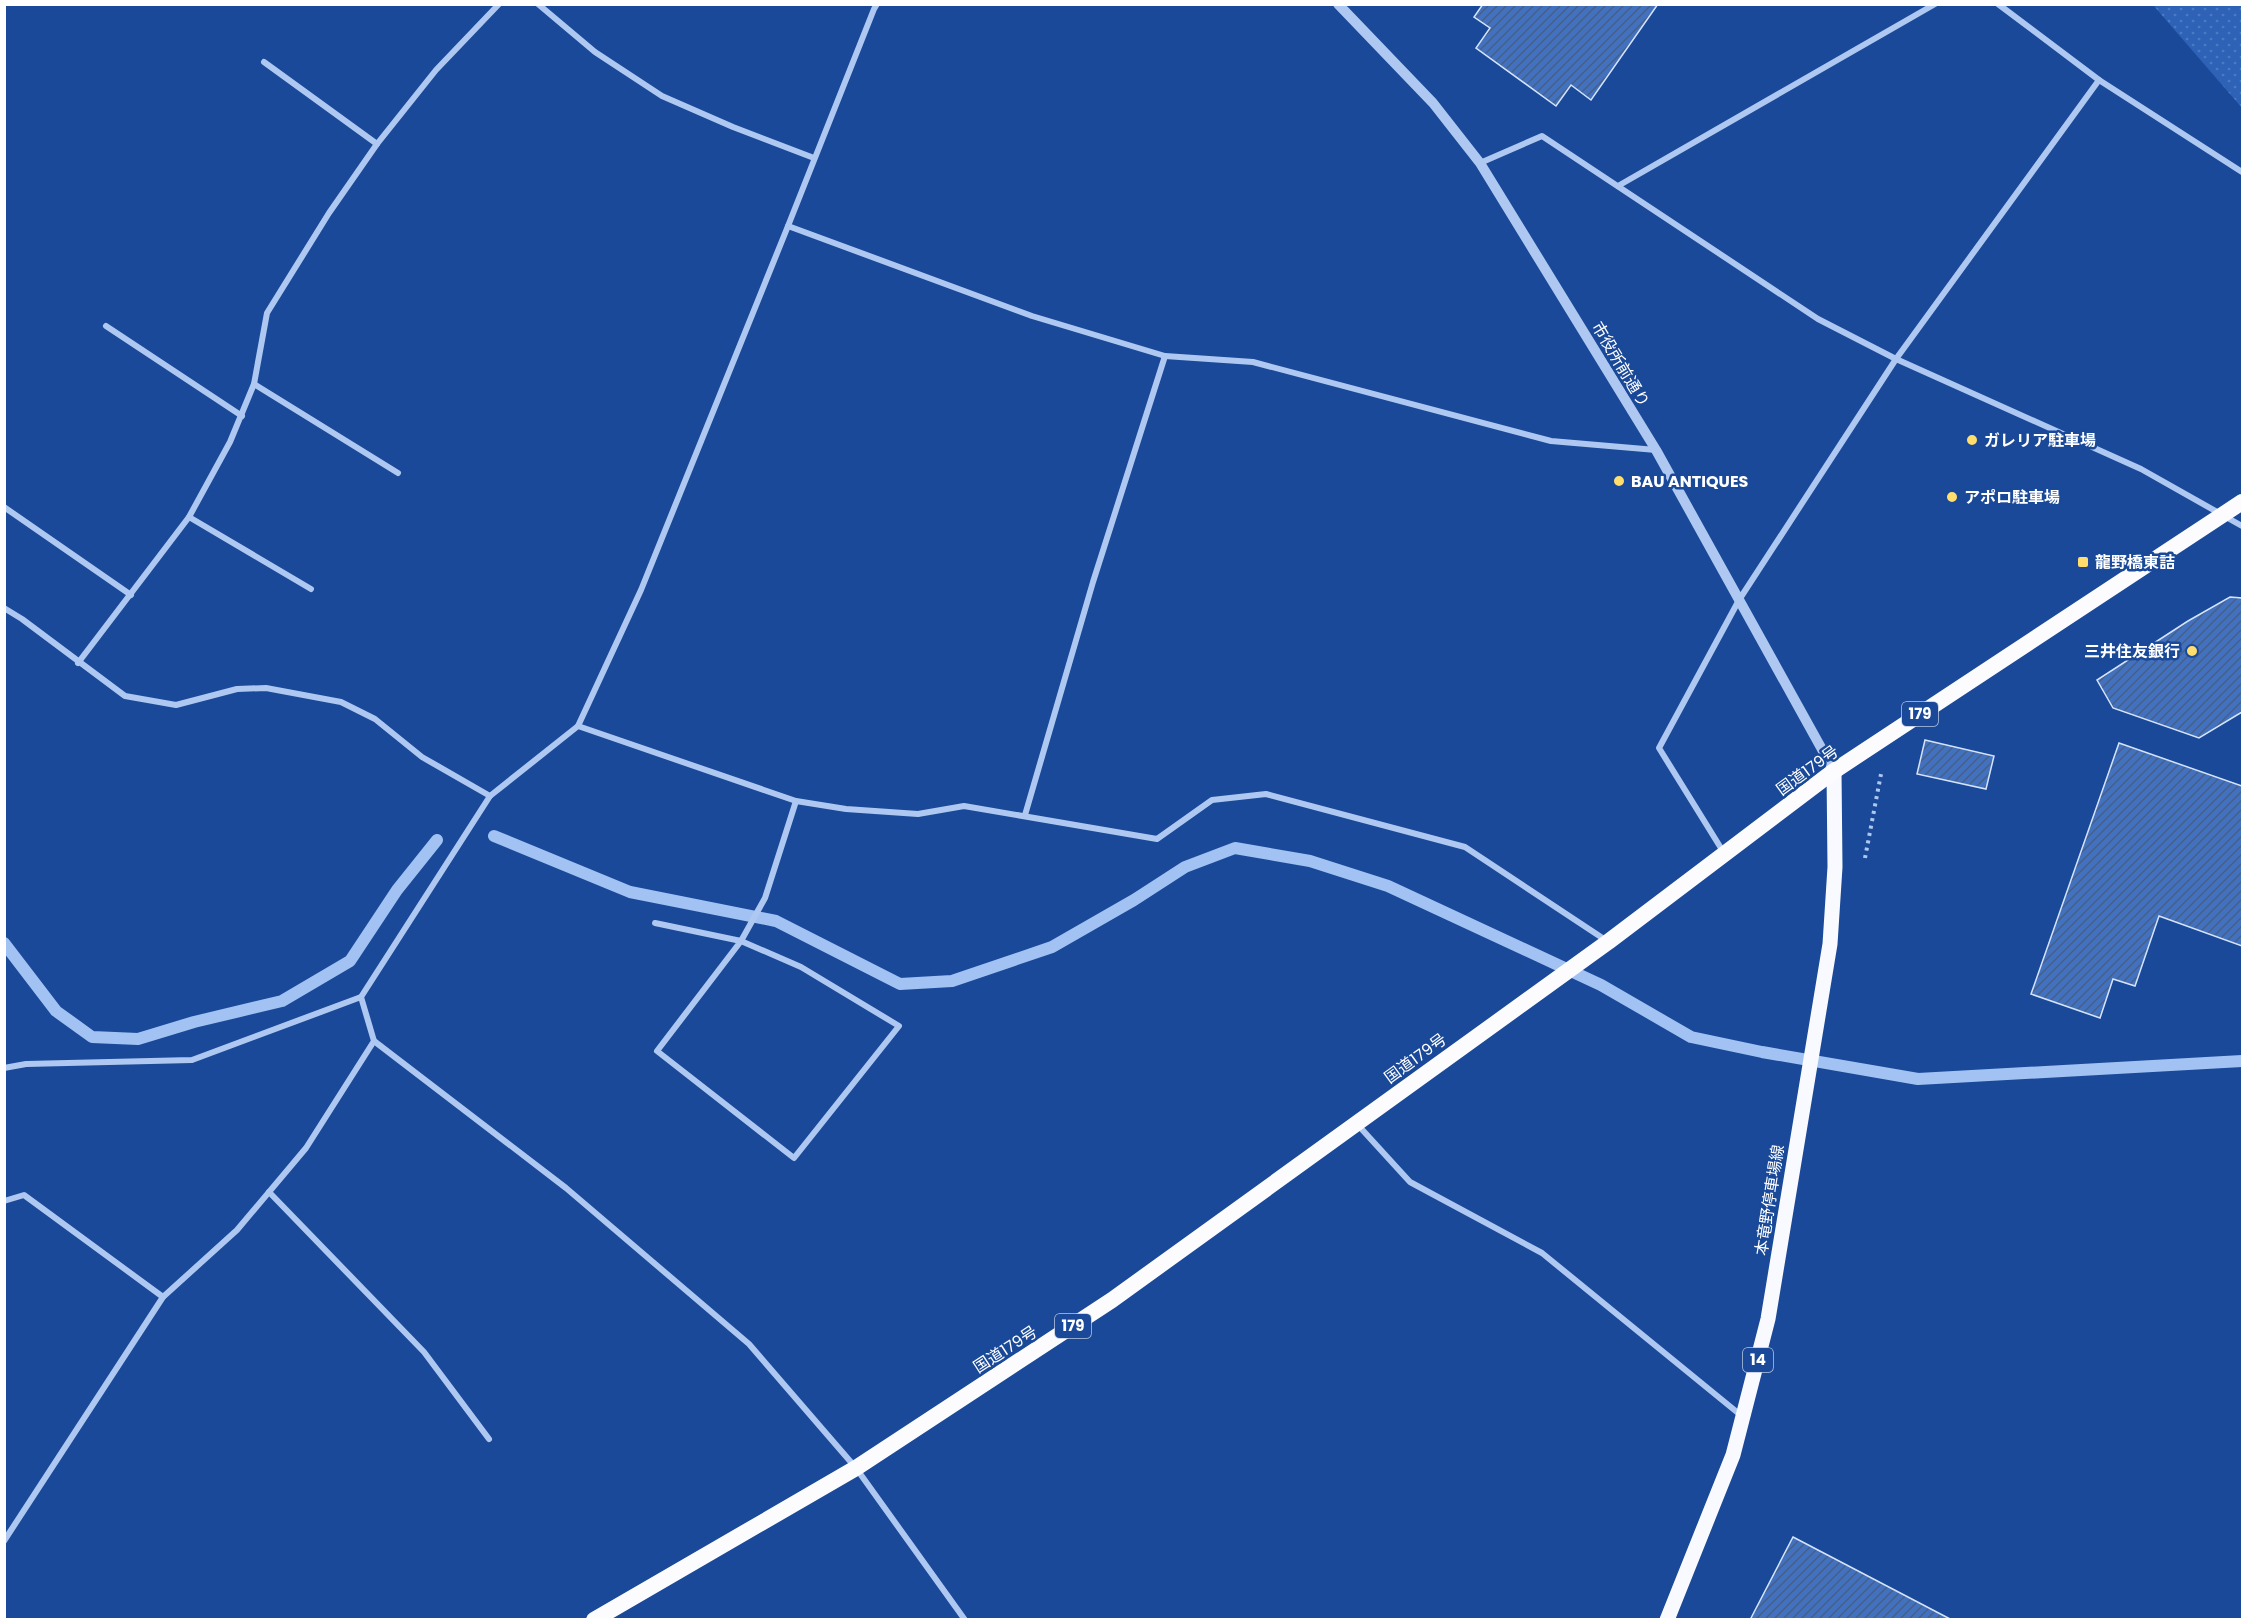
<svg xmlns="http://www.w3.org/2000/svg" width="2247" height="1624" font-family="Poppins,'Noto Sans JP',sans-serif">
<defs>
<pattern id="park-dots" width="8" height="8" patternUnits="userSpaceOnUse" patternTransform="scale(1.5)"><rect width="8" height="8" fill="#2d62b6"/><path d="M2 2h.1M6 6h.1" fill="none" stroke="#4c7ac1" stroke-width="1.8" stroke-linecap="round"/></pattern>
<pattern id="building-hatch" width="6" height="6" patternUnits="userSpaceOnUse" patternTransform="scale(1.5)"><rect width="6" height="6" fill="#4272bf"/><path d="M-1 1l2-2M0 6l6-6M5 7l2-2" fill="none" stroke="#475f86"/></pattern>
</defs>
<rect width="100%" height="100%" fill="#194998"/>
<path fill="url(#park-dots)" d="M2153,5H2242V108Z"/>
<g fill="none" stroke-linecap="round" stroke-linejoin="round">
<g stroke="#a1c2f3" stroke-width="12">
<path d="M494,836L630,892L776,921L900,984L952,981L1052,947L1134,900L1185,867L1235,848L1310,861L1388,886L1601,985L1691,1037L1762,1052L1918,1079L2242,1061"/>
<path d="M4,943L56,1011L92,1037L138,1039L194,1022L282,1001L350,961L397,890L437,840"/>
</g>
</g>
<g fill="url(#building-hatch)" stroke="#d5e4fc" stroke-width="1.5">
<path d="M1483,4H1658L1591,100L1571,85L1556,106L1476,48L1490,28L1474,17Z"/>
<path d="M2230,597L2242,598V712L2199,738L2113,708L2097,680L2188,621Z"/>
<path d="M1925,740L1994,756L1986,789L1917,774Z"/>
<path d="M2119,743L2242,786V946L2159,916L2135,986L2113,979L2100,1018L2031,994Z"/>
<path d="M1793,1537L1952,1620H1750Z"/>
</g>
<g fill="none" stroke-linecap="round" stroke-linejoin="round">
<path stroke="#aec8f1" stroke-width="4" stroke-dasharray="3 4.5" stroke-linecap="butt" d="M1865,858L1881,774"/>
<g stroke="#aec8f1" stroke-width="6">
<path d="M538,4L595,52L662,96L733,127L814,158"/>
<path d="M264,62L377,144"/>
<path d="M2099,80L2242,172"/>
<path d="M1480,163L1542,136L1818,319L1896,359L2141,469L2242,526"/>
<path d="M1618,186L1935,4"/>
<path d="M788,226L1032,316L1165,356L1253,362L1551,441L1656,450"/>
<path d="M106,326L242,416"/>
<path d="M254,384L398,473"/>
<path d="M4,507L131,595"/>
<path d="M189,517L311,589"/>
<path d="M4,608L22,619L125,696L176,705L237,689L266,688L341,702L375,719L422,757L490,796"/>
<path d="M78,663L189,517L230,442L254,384L267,313L329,213L377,144L436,70L499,4"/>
<path d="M578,726L796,801L846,809L918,814L964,806L1157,839L1212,800L1266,794L1465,847L1607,941"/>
<path d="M1025,815L1093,582L1165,356"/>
<path d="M1724,853L1659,748L1739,600L1896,359L2099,80L1998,4"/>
<path d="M655,923L741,941L801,967L899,1026L794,1158L657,1051L741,941L765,898L796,801"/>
<path d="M374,1041L566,1188L749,1344L856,1468L965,1620"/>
<path d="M4,1068L26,1064L192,1060L361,997L490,796L578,726L641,590L788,226L874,9L877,4"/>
<path d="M1357,1124L1410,1182L1542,1253L1743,1417"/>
<path d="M269,1192L424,1352L489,1439"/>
<path d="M4,1201L24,1195L163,1297"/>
<path d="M4,1541L163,1297L237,1230L306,1148L374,1041L361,997"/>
</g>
<path stroke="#aec8f1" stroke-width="10" d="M1338,4L1433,103L1480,163L1656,450L1834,771"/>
<path stroke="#f8faff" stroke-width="15" d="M1667,1620L1733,1455L1768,1319L1830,944L1835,867L1834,771"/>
<path stroke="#fcfcff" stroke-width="16" d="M594,1620L856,1468L1112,1300L1608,942L1834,771L2242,502"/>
</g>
<g fill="#ffde6e" stroke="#194998" stroke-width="2">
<circle cx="1972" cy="440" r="6"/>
<circle cx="1619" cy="481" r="6"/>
<circle cx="1952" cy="497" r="6"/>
<rect x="2077" y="556" width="12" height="12" rx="3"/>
<circle cx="2192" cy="651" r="6"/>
</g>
<g text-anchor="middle" stroke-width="5" stroke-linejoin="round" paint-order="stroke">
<g fill="#194998" stroke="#bac8e0" stroke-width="1.5">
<rect x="1902" y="702" width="36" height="24" rx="4.5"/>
<rect x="1055" y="1314" width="36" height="24" rx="4.5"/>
<rect x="1743" y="1348" width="30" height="24" rx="4.5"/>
</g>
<g font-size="15" font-weight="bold" fill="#fff">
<text x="1920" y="719">179</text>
<text x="1073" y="1331">179</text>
<text x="1758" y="1365">14</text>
</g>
<g font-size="16" fill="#fff" stroke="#194998">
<text transform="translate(1621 364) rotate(59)" y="6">市役所前通り</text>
<text transform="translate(1807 770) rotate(-36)" y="6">国道179号</text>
<text transform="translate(1415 1058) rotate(-36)" y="6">国道179号</text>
<text transform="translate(1769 1200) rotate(-81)" y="6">本竜野停車場線</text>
<text transform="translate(1005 1349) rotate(-33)" y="6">国道179号</text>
</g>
<g font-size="16" font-weight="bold" fill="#fff" stroke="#194998" text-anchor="start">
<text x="1984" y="446">ガレリア駐車場</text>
<text x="1631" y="487">BAU ANTIQUES</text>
<text x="1964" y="503">アポロ駐車場</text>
<text x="2095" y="568">龍野橋東詰</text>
<text x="2180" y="657" text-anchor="end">三井住友銀行</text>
</g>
</g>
<rect width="2247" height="1624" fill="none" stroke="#ffffff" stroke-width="12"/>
</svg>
